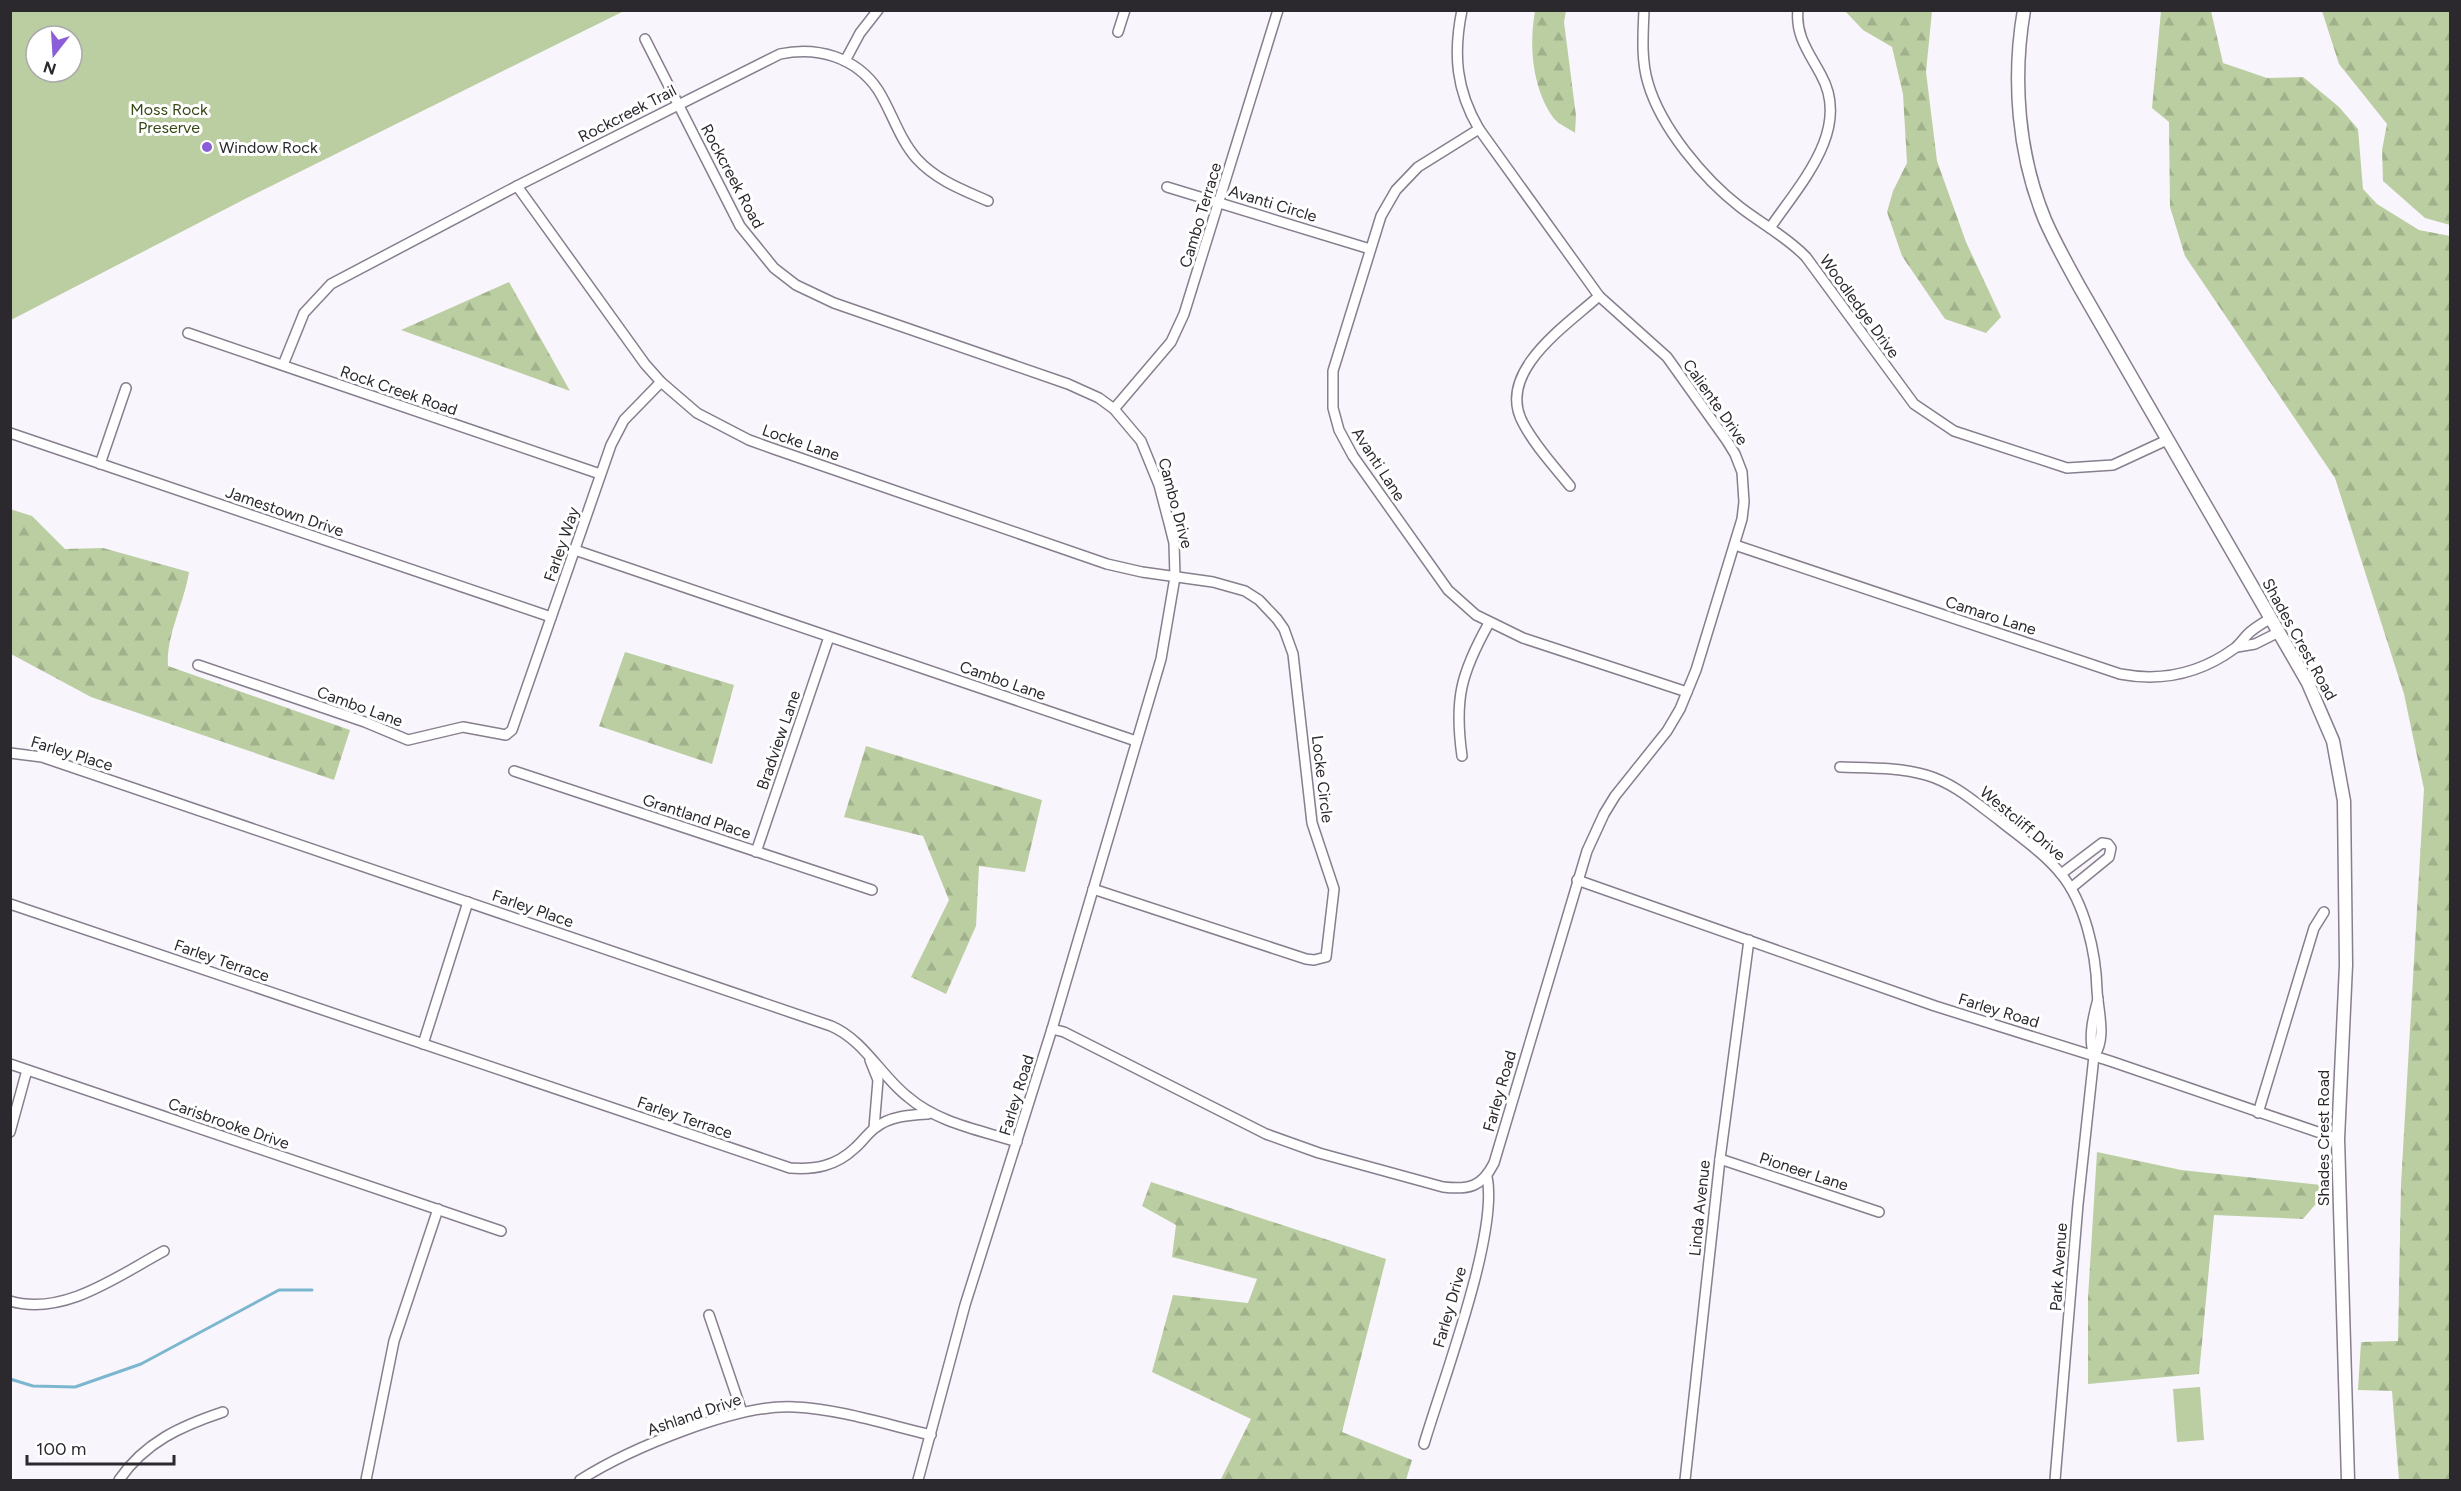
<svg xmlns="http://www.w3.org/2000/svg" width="2461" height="1491" font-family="Figtree,sans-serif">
<defs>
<pattern id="forest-firs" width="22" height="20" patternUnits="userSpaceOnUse" patternTransform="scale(1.5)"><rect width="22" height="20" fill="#bacea2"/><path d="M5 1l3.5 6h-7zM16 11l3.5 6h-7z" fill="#a0b18c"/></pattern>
</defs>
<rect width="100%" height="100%" fill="#f9f5fc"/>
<g fill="url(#forest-firs)">
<path d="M1535,11H1566L1564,22L1576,116L1575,133C1568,128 1556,123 1552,116C1532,86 1529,45 1535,11Z"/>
<path d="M1845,11H1932L1926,72L1937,161L1966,242L2001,317L1986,333L1945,319L1902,256L1887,212L1893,191L1907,163L1903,94L1892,47L1863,30Z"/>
<path d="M2161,11H2211L2223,63L2267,78L2303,77L2339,107L2358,129L2363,189L2377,204L2419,230L2450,236V1480H2399L2392,1391L2358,1390L2361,1342L2398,1341L2401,1184L2424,789L2404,694L2335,478L2185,256L2170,207L2169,122L2152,108Z"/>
<path d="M2322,11H2450V225L2425,218L2383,181L2382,150L2387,124L2339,64Z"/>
<path d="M509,282L570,391L401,330Z"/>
<path d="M10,509L32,516L65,549L103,548L189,572C184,604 166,635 168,666L350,730L334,780L91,697L11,654Z"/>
<path d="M625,652L734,685L712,764L599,726Z"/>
<path d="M866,746L1042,800L1025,872L979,866L976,926L946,994L911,977L949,900L923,836L844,817Z"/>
<path d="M2097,1152L2181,1170L2321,1185L2320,1199L2303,1219L2214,1215L2199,1374L2088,1384V1298Z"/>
<path d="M1151,1182L1386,1259L1342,1432L1412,1460L1406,1480H1217L1221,1479L1251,1419L1152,1372L1173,1295L1248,1303L1257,1279L1172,1257L1176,1225L1142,1206Z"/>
</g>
<g fill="#bacea2" fill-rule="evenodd">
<path d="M11,10H624V11L243,200L11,320ZM36,36H72V72H36Z"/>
<path d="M2200,1387L2204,1440L2177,1442L2173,1389Z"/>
</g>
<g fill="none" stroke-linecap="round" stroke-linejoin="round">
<path stroke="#7cb7d0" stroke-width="3" d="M10,1379L33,1386L75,1387L141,1364L279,1290H312"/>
<g stroke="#877e8e" stroke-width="12">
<g id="minor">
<path d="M1644,10C1643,35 1641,60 1648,83C1661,128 1704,179 1740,207C1762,224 1787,237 1806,257L1914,404L1954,431L2067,468L2113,465L2167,440"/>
<path d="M1118,32L1125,10"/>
<path d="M645,39L740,226L774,268L796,285L834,303L1068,384L1099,398L1114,409L1141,441L1159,485L1169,523L1174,543L1175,577L1161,659L1052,1029L965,1305L918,1480"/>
<path d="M845,61L860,33L878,10"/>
<path d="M1479,129L1418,167L1396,190L1381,216L1333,371V408L1339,430L1353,456L1448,590L1476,615L1523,638L1687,692"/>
<path d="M517,186L645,364L661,382L697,413L749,440L774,449L1107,564L1142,572L1213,582L1245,591L1259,600L1277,619L1284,629L1293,654L1312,823L1334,889L1326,957L1314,960L1306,959L1093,889"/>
<path d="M1167,187L1370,249"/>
<path d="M1770,228C1799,185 1852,130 1821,75C1810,54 1795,36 1798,10"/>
<path d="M188,333L600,474"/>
<path d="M283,365L304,313L331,284L517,186L780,54C817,46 856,57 878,90C892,112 899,139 917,159C936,180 963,190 988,201"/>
<path d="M1114,409L1171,342L1184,314L1278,10"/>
<path d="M10,433L551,617"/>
<path d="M100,464L126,388"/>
<path d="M1570,486C1554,466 1535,446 1523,423C1495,372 1567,325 1599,296"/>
<path d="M1735,545L2120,674C2162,682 2201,673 2235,648C2240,644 2243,639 2248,634C2254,628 2263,623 2271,618"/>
<path d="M575,550L1136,741"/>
<path d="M2237,647L2255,644L2279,632"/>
<path d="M198,665L365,722L408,740L463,727L506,735L512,730L611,445L624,420L661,382"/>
<path d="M10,753L42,757L831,1026C864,1040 881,1076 908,1097C938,1123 980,1130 1017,1142"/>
<path d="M1462,756C1454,699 1461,673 1489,623"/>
<path d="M1840,767C1868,768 1899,767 1926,775C1954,783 1976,803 1999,820C2020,837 2044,853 2061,874C2085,903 2096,953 2097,990C2098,1011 2107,1038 2094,1056"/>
<path d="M514,771L872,890"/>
<path d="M756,852L829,637"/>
<path d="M2061,874L2102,843L2108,844L2111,848L2109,857L2071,888"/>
<path d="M1577,880L1935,1006L2110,1061L2338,1139"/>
<path d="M10,904L790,1168C815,1170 836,1166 855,1148C862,1142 867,1134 875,1128C890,1116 910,1115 928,1114"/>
<path d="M1052,1029L1064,1032L1266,1134L1319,1153L1443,1187C1469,1190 1482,1187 1494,1163L1587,851L1604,814L1615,796L1667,731L1680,709L1696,670L1742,519L1744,502L1742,472L1735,454L1727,441L1667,357L1599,296L1479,129C1456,90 1453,54 1462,10"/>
<path d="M423,1044L468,902"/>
<path d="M870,1060L878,1080L874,1128"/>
<path d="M10,1064L501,1231"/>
<path d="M2258,1113L2314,928L2324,912"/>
<path d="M10,1132L27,1070"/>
<path d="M1720,1159L1879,1212"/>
<path d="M10,1301C64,1317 119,1275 164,1251"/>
<path d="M709,1315L742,1412"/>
<path d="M1424,1444C1442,1383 1499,1233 1487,1177"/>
<path d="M119,1480C145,1442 181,1426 223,1412"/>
<path d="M366,1480L394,1341L438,1209"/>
<path d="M580,1480C629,1449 738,1403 795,1407C839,1409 888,1425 931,1435"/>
<path d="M1685,1480L1720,1159L1749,940"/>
<path d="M2055,1480L2078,1204L2094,1056C2088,1038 2093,1017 2098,999"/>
</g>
</g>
<g stroke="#877e8e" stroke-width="15">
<path id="tertiary" d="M2024,10C2012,79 2018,155 2045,220C2055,243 2067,264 2079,286L2308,683L2333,741L2344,801L2346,965L2338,1139L2348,1480"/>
</g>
<use href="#minor" stroke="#fff" stroke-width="9"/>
<use href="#tertiary" stroke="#fff" stroke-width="12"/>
</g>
<circle fill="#8b5ed7" stroke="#fff" stroke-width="2" cx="207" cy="147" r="6"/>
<g text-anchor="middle" stroke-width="6" stroke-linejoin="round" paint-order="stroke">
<g font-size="16" fill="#364915" stroke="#fff">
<text x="169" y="115">Moss Rock<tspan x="169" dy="18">Preserve</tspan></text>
</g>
<g font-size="16" fill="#2b282e" stroke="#fff">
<text transform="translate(627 113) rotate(-27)" y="6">Rockcreek Trail</text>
<text transform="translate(733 176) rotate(62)" y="6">Rockcreek Road</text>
<text transform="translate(1273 203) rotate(17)" y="6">Avanti Circle</text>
<text transform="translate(1200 215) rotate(-73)" y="6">Cambo Terrace</text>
<text transform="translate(1860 306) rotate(54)" y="6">Woodledge Drive</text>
<text transform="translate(399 390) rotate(19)" y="6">Rock Creek Road</text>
<text transform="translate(1716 402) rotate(55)" y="6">Caliente Drive</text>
<text transform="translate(801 442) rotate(19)" y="6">Locke Lane</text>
<text transform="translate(1379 464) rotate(57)" y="6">Avanti Lane</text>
<text transform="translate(1176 503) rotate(75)" y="6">Cambo Drive</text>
<text transform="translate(285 511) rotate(19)" y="6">Jamestown Drive</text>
<text transform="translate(561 544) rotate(-71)" y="6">Farley Way</text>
<text transform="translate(1991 615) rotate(18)" y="6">Camaro Lane</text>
<text transform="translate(2300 639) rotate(61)" y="6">Shades Crest Road</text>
<text transform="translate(1003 680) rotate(19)" y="6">Cambo Lane</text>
<text transform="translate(360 706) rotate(20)" y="6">Cambo Lane</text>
<text transform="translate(778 740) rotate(-71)" y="6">Bradview Lane</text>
<text transform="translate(72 753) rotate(17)" y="6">Farley Place</text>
<text transform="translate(1323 779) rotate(83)" y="6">Locke Circle</text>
<text transform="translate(697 816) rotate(18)" y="6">Grantland Place</text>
<text transform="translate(2023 823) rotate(40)" y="6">Westcliff Drive</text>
<text transform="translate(533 908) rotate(19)" y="6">Farley Place</text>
<text transform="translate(222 960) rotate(19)" y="6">Farley Terrace</text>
<text transform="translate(1999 1010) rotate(17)" y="6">Farley Road</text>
<text transform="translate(1499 1091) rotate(-74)" y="6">Farley Road</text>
<text transform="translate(1016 1095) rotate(-73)" y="6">Farley Road</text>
<text transform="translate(685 1117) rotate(19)" y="6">Farley Terrace</text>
<text transform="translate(229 1123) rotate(19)" y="6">Carisbrooke Drive</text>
<text transform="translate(2323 1138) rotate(-90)" y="6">Shades Crest Road</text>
<text transform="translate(1804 1171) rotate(18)" y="6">Pioneer Lane</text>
<text transform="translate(1699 1208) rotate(-84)" y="6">Linda Avenue</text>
<text transform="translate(2058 1267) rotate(-86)" y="6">Park Avenue</text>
<text transform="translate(1449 1307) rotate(-74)" y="6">Farley Drive</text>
<text transform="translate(694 1414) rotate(-19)" y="6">Ashland Drive</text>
</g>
<g font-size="16" fill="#2b282e" stroke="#fff" text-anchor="start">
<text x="219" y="153">Window Rock</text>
</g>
</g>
<rect width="2461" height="1491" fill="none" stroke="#2b282e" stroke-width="24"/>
<g transform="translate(54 54) rotate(197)"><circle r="28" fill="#ffffff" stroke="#aaa9ab" stroke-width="1.5"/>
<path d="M0-4.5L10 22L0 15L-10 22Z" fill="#8b5ed7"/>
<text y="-9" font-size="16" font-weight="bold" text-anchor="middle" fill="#2b282e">N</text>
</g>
<path d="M27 1455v9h147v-9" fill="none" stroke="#2b282e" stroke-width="3"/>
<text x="36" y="1455" font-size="18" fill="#2b282e" stroke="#ffffff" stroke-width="4.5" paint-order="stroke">100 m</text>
</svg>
